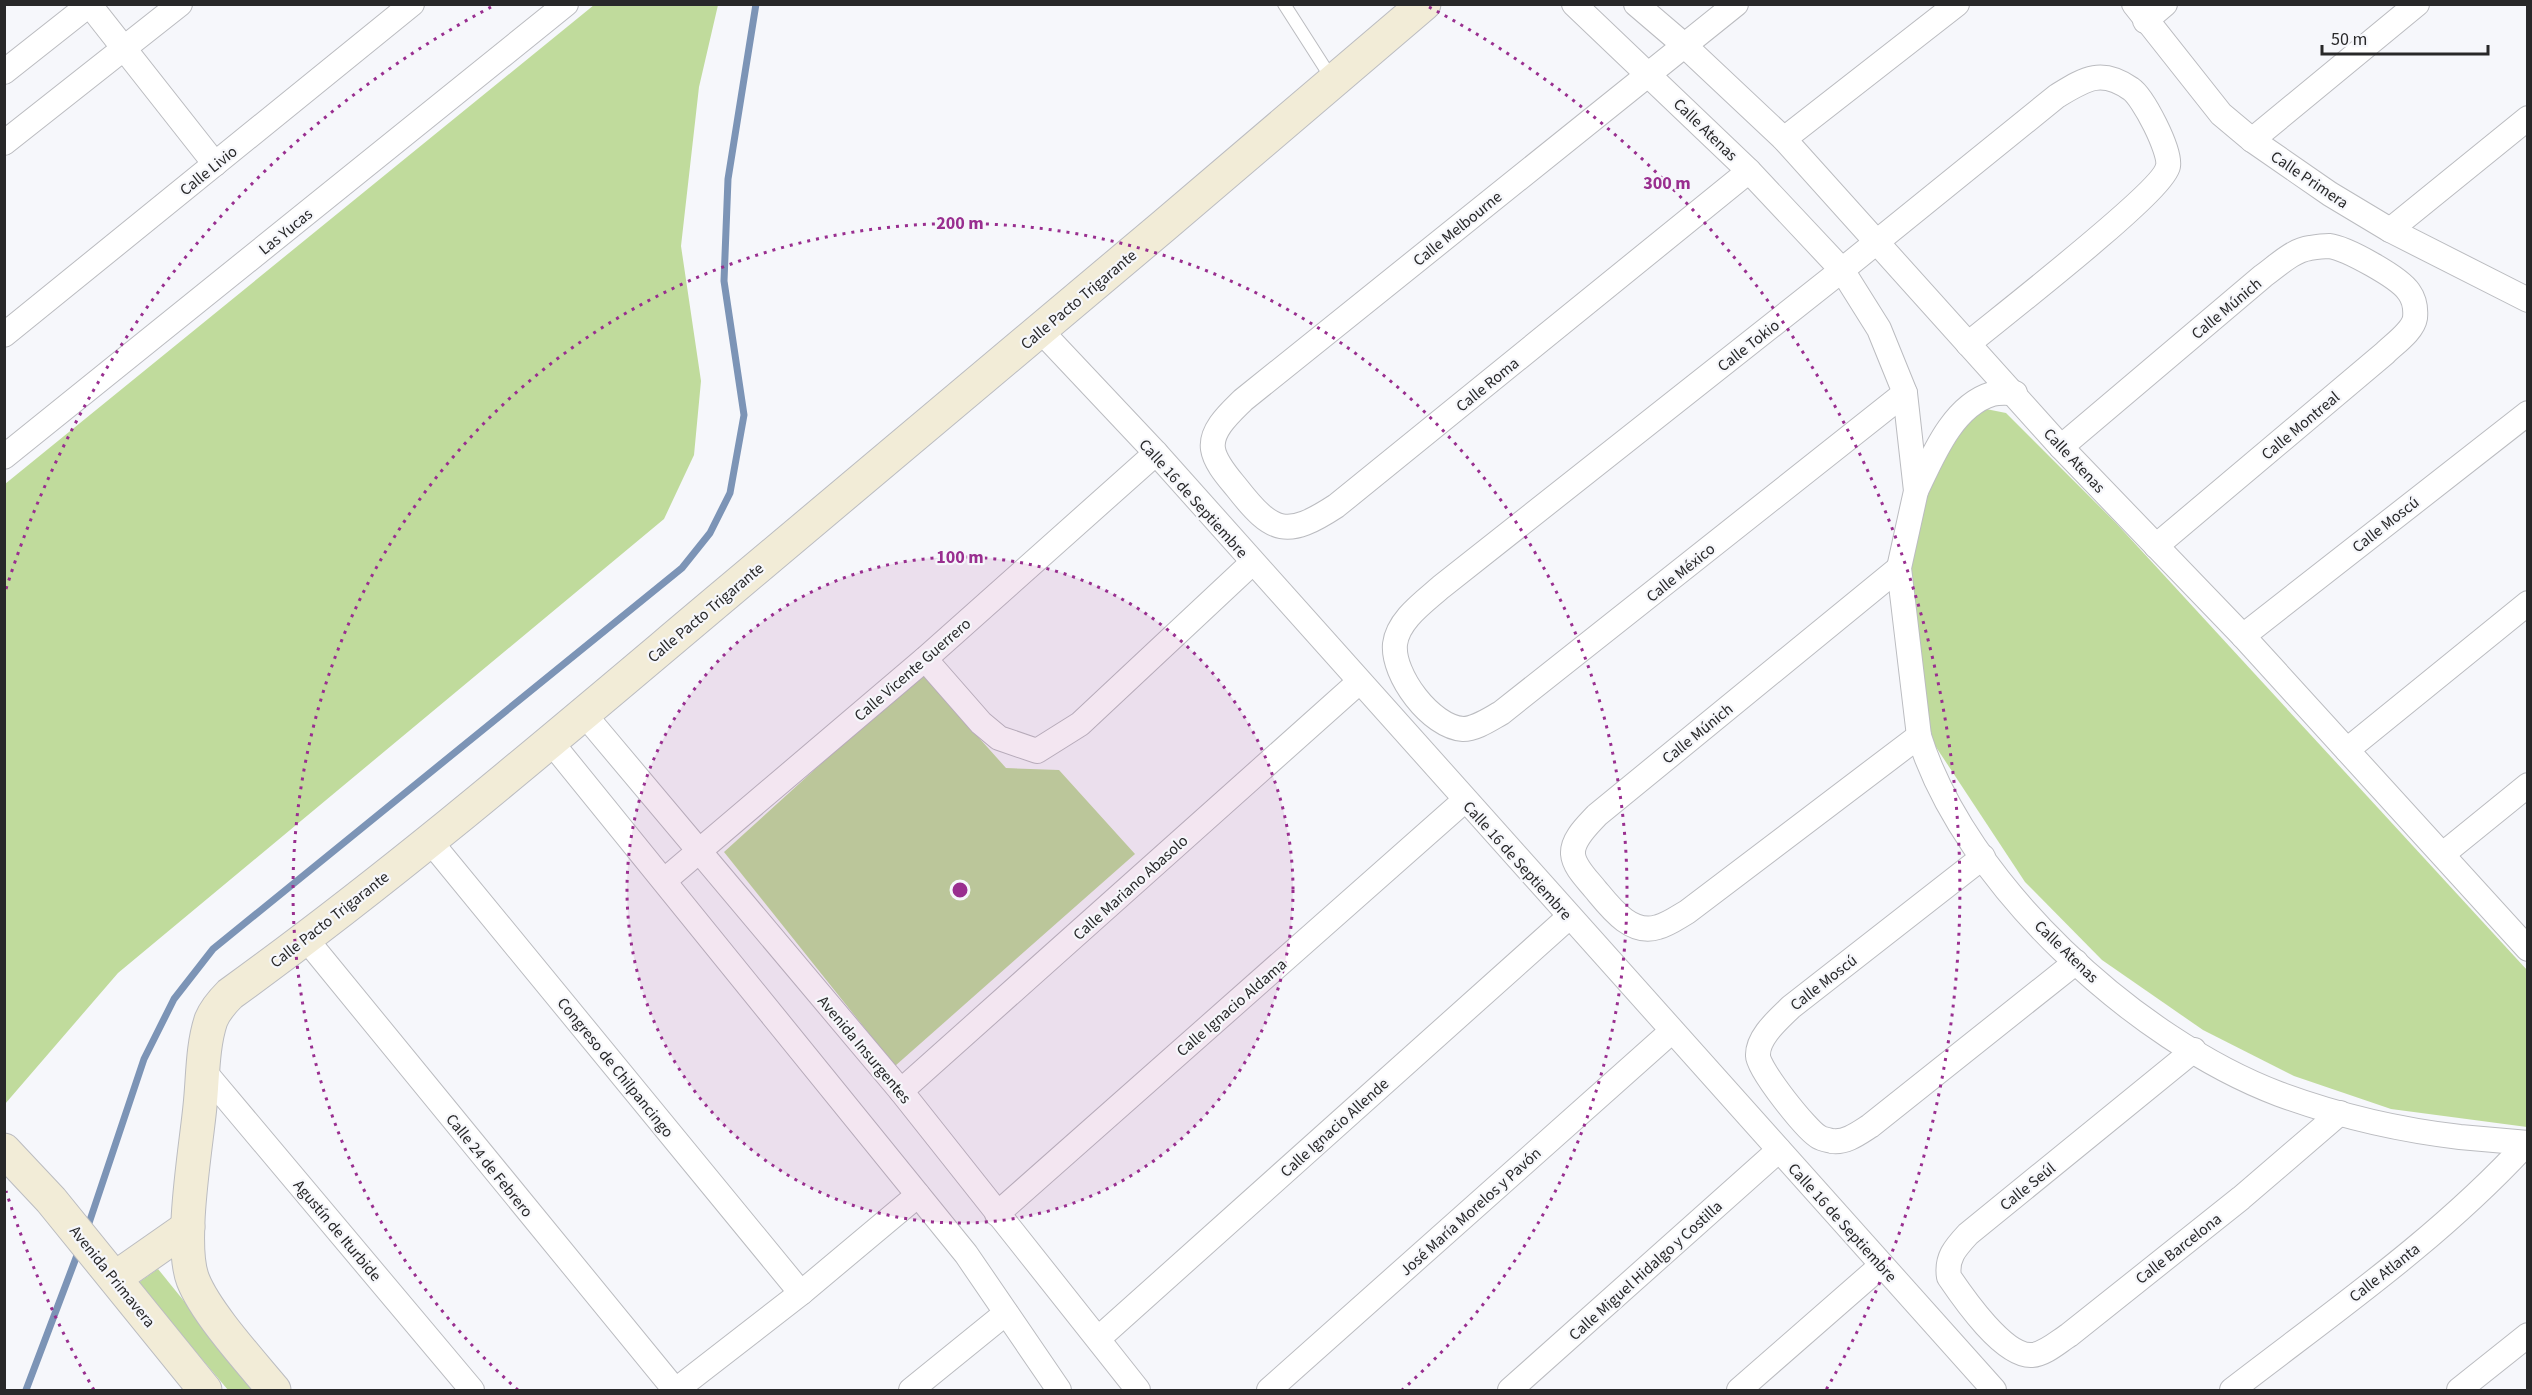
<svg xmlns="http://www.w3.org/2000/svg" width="2532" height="1395" font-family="'Source Sans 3',sans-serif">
<rect width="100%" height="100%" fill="#f6f7fb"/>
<g fill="#c0db9c">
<path d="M594,5H718L699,87L681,246L701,381L694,455L664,519L118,973L5,1104V484Z"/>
<path d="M1986,409L2006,413L2116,523L2527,970V1127L2391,1109L2294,1076L2203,1030L2102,960L2025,882L1934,744L1911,652L1904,565L1935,473L1968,422Z"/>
<path d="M921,673L1006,768L1059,770L1135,854L895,1066L724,852Z"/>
<path d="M158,1269L256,1390H228L138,1283Z"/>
</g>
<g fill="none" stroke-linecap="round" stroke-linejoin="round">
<g stroke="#7c94b6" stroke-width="7">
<path d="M87,1229L144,1059L174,999L213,949L682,568L710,533L730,493L744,415L724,281L728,179L756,4"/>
<path d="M26,1390L79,1250"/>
</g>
<g stroke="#bbbcc0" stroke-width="14">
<path id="lane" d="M1284,4L1332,79"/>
</g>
<g stroke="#bbbcc0" stroke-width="26">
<g id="street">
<path d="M89,4L215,164"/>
<path d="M1574,4L1749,171L1842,270L1879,329L1905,393L1916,491L1899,568L1919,736C1965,884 2136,1040 2279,1094C2336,1115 2399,1130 2460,1137C2482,1139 2505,1141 2528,1143"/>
<path d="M1636,4L1684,45L1784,139L2061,447L2243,636L2528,949"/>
<path d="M1736,4L1243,400C1231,412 1210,430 1213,449C1215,463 1229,478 1237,488C1273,534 1287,538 1336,506L1749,171"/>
<path d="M2134,4L2221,114L2252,140L2330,194L2390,230L2528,300"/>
<path d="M2145,21L2165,4"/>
<path d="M4,72L90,4"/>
<path d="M1784,139L1957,4"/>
<path d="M2252,140L2417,4"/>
<path d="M4,143L180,4"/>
<path d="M2390,230L2528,118"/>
<path d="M1041,331L1156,453L1994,1390"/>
<path d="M4,335L412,4"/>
<path d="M1905,393L1501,713C1490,719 1476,729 1463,729C1431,727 1392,675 1395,644C1398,620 1424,602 1441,587L1842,270L2057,96C2085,79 2101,68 2131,89C2143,97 2171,151 2168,166C2164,191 1998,319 1968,344"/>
<path d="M2061,447L2263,276C2277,266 2293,250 2310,248C2316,247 2323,246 2329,246C2346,248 2399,277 2409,292C2414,299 2416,308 2415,318C2413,331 2394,344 2385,353L2156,546"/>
<path d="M4,457L566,4"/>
<path d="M1916,491C1932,458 1952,406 1992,394C1999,392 2008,393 2015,393"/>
<path d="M1899,568L1597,815C1588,825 1572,839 1573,854C1574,867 1587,879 1595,889C1610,907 1631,936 1658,927C1669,924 1678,917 1687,912L1919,736"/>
<path d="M2243,636L2528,413"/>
<path d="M925,659L981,723L999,738L1037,751L1080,724L1252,563"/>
<path d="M584,714L901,1091L1138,1390"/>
<path d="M551,742L966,1254L1059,1390"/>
<path d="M2347,750L2528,603"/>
<path d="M430,841L801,1293"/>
<path d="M2443,854L2528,785"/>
<path d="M1983,857L1791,1007C1779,1019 1757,1037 1758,1056C1758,1069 1807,1131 1819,1137C1822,1139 1828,1140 1832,1141C1846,1143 1859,1133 1870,1126L2076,962"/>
<path d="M665,880L925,659L1156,453"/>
<path d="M306,939L675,1390"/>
<path d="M2194,1050L1968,1234C1955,1248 1946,1258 1949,1277C1964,1299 2004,1357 2032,1355C2045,1354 2058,1342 2069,1335L2241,1198L2340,1113"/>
<path d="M203,1070L472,1390"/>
<path d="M901,1091L1359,682"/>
<path d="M997,1214L1465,800"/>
<path d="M1099,1338L1569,917"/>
<path d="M676,1390L801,1293L918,1195"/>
<path d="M911,1390L1006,1313"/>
<path d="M1269,1390L1672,1031"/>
<path d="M1510,1390L1779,1150"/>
<path d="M1739,1390L1882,1265"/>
<path d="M2232,1390C2333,1312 2440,1238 2527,1143"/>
<path d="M2459,1390L2528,1335"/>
</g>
</g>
<g stroke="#bbbcc0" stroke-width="35">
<g id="secondary">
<path d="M4,1150L51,1200L205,1390"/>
<path d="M115,1278L188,1227"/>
<path d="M274,1390C250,1361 206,1313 193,1280C179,1244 196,1148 200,1106C203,1079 202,1047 211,1020C215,1010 222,1002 230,994C403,869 564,730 727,593C961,398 1193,202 1424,4"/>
</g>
</g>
<use href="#lane" stroke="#fff" stroke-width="12"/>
<use href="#street" stroke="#fff" stroke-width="24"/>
<use href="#secondary" stroke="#f2ecd7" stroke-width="33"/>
</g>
<circle cx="960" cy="890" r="333" fill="#992e8f" fill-opacity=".12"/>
<g fill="none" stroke="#992e8f" stroke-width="3" stroke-dasharray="3 6">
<circle cx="960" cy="890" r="333"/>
<path d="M518 1390A667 667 0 1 1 1402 1390"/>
<path d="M94 1390A1000 1000 0 0 1 6 1191M6 589A1000 1000 0 0 1 491 7M1429 7A1000 1000 0 0 1 1826 1390"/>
</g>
<g text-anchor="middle" stroke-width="4.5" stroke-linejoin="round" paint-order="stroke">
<g font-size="16" fill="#282829" stroke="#f6f7fb">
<text transform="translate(1706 129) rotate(44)" y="6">Calle Atenas</text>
<text transform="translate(208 170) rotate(-39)" y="6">Calle Livio</text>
<text transform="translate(2310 179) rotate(34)" y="6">Calle Primera</text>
<text transform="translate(1457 228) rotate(-39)" y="6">Calle Melbourne</text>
<text transform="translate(285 231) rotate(-39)" y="6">Las Yucas</text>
<text transform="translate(1078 299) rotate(-40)" y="6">Calle Pacto Trigarante</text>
<text transform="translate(2226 308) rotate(-40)" y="6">Calle Múnich</text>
<text transform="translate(1748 345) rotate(-38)" y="6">Calle Tokio</text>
<text transform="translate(1487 384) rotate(-39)" y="6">Calle Roma</text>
<text transform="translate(2300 425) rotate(-40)" y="6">Calle Montreal</text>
<text transform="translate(2075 460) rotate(47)" y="6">Calle Atenas</text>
<text transform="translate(1194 498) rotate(48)" y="6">Calle 16 de Septiembre</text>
<text transform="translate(2385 524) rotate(-38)" y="6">Calle Moscú</text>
<text transform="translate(1680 572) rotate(-39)" y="6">Calle México</text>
<text transform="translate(705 612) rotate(-40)" y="6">Calle Pacto Trigarante</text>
<text transform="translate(912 669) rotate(-41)" y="6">Calle Vicente Guerrero</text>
<text transform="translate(1697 733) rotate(-39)" y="6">Calle Múnich</text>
<text transform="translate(1518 860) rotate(48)" y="6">Calle 16 de Septiembre</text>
<text transform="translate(1130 887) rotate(-42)" y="6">Calle Mariano Abasolo</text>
<text transform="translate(329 919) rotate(-38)" y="6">Calle Pacto Trigarante</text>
<text transform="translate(2067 951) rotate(44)" y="6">Calle Atenas</text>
<text transform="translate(1823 982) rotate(-38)" y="6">Calle Moscú</text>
<text transform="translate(1231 1007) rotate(-41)" y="6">Calle Ignacio Aldama</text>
<text transform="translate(865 1049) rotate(50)" y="6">Avenida Insurgentes</text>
<text transform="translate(616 1067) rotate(51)" y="6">Congreso de Chilpancingo</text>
<text transform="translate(1334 1127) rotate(-42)" y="6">Calle Ignacio Allende</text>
<text transform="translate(490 1165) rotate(51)" y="6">Calle 24 de Febrero</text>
<text transform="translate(2027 1186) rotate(-39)" y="6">Calle Seúl</text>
<text transform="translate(1470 1211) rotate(-42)" y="6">José María Morelos y Pavón</text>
<text transform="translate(1843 1222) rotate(48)" y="6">Calle 16 de Septiembre</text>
<text transform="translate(338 1230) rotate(50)" y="6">Agustín de Iturbide</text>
<text transform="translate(2178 1248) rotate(-38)" y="6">Calle Barcelona</text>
<text transform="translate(1645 1270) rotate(-42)" y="6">Calle Miguel Hidalgo y Costilla</text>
<text transform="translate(2384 1272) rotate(-38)" y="6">Calle Atlanta</text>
<text transform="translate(113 1276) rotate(51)" y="6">Avenida Primavera</text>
</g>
</g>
<circle cx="960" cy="890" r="9" fill="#992e8f" stroke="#f6f7fb" stroke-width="3"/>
<g font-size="18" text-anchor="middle" font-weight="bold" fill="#992e8f" stroke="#f6f7fb" stroke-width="4.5" stroke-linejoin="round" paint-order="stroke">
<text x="1667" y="189">300 m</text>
<text x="960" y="229">200 m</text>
<text x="960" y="563">100 m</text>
</g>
<rect width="2532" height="1395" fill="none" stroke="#282829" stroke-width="12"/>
<path d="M2322 45v9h166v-9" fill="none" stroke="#282829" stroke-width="3"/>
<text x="2331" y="45" font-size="18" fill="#282829" stroke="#f6f7fb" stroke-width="4.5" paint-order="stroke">50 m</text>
</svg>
